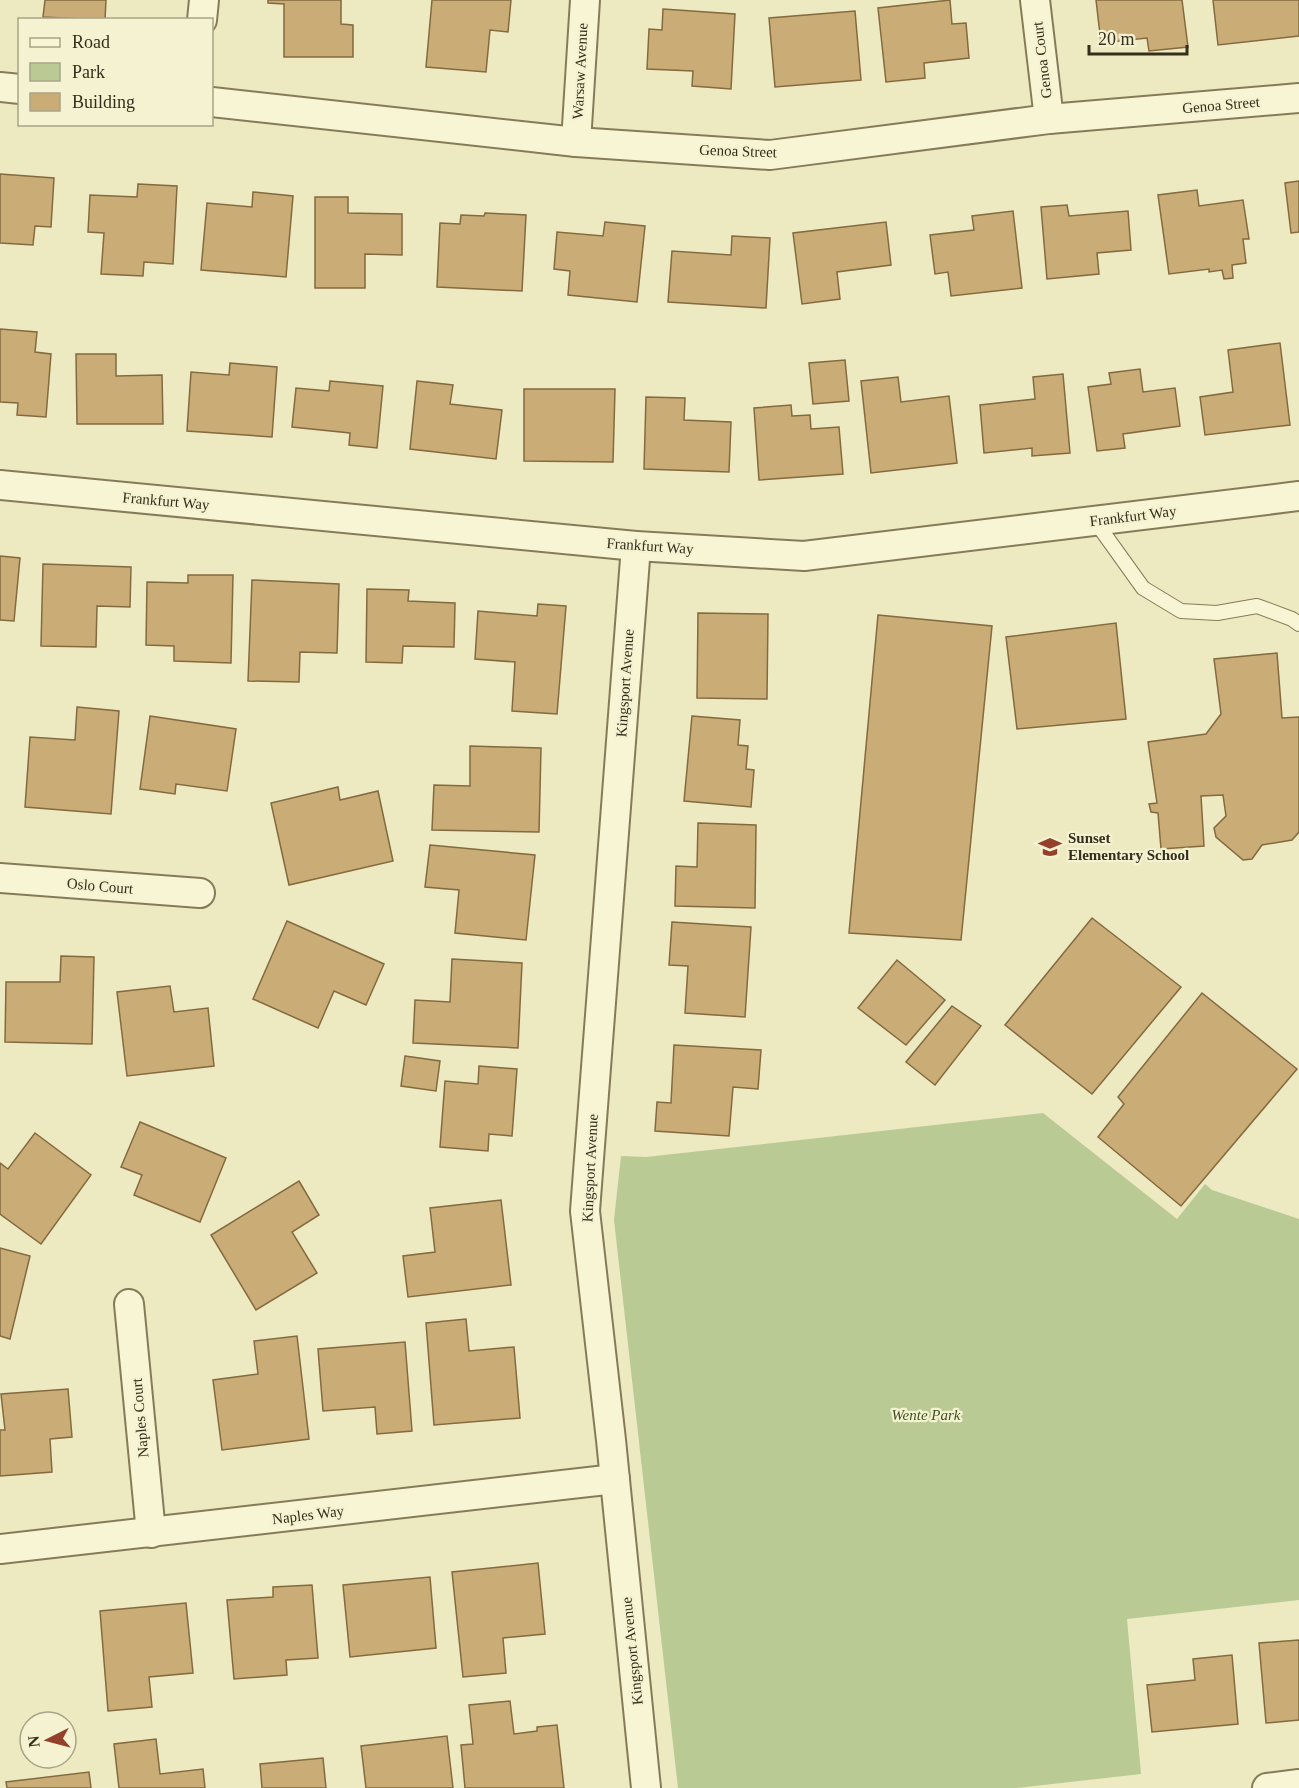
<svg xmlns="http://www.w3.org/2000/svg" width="1299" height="1788" font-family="Georgia,serif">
<rect width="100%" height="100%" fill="#ede9c1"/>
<path fill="#b9ca95" d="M1043,1113L1177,1219L1205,1184L1212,1190L1299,1219V1600L1127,1619L1141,1774L1017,1788H678L614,1220L621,1156L646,1157Z"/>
<g fill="#caac77" stroke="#846a3f" stroke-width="1.5">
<path d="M45,0H106L105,20L43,17Z"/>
<path d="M268,0H341V24L353,25V57H284V4L268,3Z"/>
<path d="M432,0H511L508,32L490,30L486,72L426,67Z"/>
<path d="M950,0L952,24L966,23L969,58L924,63L925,78L886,82L878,8Z"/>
<path d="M1096,0H1182L1188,47L1149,51L1147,38L1101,43Z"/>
<path d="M1213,0H1299V36L1218,45Z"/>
<path d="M663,9L735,14L731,89L692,86L693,71L647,69L649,29L662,30Z"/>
<path d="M855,11L861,80L775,87L769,18Z"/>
<path d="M0,174L54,178L51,227L35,226L33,245L0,243Z"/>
<path d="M1299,181V232L1291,233L1285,183Z"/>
<path d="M138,184L177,186L173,264L144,262L143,276L101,274L104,233L88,232L90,195L137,197Z"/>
<path d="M1197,190L1199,206L1243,200L1249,239H1243L1246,263L1232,265L1233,278L1224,279L1222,270L1209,272V269L1169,274L1158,195Z"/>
<path d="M253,192L293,196L286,277L201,270L207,203L252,207Z"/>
<path d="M315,197H348V213L402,214V255L365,254V288H315Z"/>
<path d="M1067,205L1069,216L1128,211L1131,250L1097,253L1099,274L1047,279L1041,207Z"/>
<path d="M1013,211L1022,288L951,296L948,272L935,274L930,235L974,230L972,216Z"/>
<path d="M485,213L526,215L522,291L437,287L440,223L460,224L461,215L484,216Z"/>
<path d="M605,222L645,226L637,302L568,295L570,271L554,269L557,232L603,236Z"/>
<path d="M886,222L891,265L837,272L840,299L802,304L793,233Z"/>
<path d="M732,236L770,238L766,308L668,302L672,251L731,255Z"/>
<path d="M0,329L37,332L35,352L51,354L46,417L17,415L18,403L0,402Z"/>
<path d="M1280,343L1290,425L1205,435L1200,397L1233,392L1228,350Z"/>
<path d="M76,354H116V376L162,375L163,424H77Z"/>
<path d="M845,360L849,401L813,404L809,363Z"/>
<path d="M230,363L277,367L272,437L187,431L191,372L229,375Z"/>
<path d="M1140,369L1143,392L1175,388L1180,426L1123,434L1125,448L1097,451L1088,387L1111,384L1109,373Z"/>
<path d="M1063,374L1070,453L1032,456V448L984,453L980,405L1035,399L1033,377Z"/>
<path d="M898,377L901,402L949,396L957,463L871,473L861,381Z"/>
<path d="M330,381L383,386L377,448L349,445L350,433L292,427L296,388L329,391Z"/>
<path d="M417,381L453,385L450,404L502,410L496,459L410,449Z"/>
<path d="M524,389H615L613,462L524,461Z"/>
<path d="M646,397L685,398L684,420L731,422L729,472L644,469Z"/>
<path d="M791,405L792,416L810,415L811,429L839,427L843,474L759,480L754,408Z"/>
<path d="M0,556L20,558L14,621L0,620Z"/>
<path d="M43,564L131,567L130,607L97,606L96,647L41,646Z"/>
<path d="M188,575H233L231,663L174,661V646L146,645L147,582L188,583Z"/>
<path d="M252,580L339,584L337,653L300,652L299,682L248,681Z"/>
<path d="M367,589L409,590L408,601L455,603L454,647L403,646L402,663L366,662Z"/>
<path d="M538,604L566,606L557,714L512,711L515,662L475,659L478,611L537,616Z"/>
<path d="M698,613L768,614L767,699L697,698Z"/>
<path d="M878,615L992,626L961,940L849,933Z"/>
<path d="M1116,623L1126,719L1017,729L1006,637Z"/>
<path d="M1277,653L1282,718L1299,717V832L1292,840L1262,845L1252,859L1243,860L1216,837L1214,828L1226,816L1223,795L1201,796L1204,846L1161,849L1158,813L1151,812L1149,804L1157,803L1148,742L1206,734L1221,714L1214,659Z"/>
<path d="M77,707L119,711L111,814L25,807L30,737L75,740Z"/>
<path d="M150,716L236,729L227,791L176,784L175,794L140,789Z"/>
<path d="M692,716L740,720L738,745L748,746L746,769L754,770L751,807L684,801Z"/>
<path d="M470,746L541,748L539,832L432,830L434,785L470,786Z"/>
<path d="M338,787L340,800L378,791L393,861L289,885L271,803Z"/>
<path d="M698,823L756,825L755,908L675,906L676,866L697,867Z"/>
<path d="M430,845L535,855L526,940L455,933L459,890L425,887Z"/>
<path d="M1092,918L1181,987L1092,1094L1005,1025Z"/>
<path d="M287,921L384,964L366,1005L334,991L318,1028L253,999Z"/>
<path d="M672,922L751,927L745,1017L685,1013L688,966L669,965Z"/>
<path d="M61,956L94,957L92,1044L5,1042L6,982H60Z"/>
<path d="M452,959L522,963L518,1048L413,1043L415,1000L450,1002Z"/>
<path d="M897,960L945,1000L906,1045L858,1008Z"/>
<path d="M170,986L174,1012L208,1008L214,1066L127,1076L117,992Z"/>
<path d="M1202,993L1297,1069L1181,1206L1098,1137L1124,1104L1118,1097Z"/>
<path d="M952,1006L981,1026L935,1085L906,1062Z"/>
<path d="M674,1045L761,1050L758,1089L733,1087L729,1136L655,1131L657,1102L671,1103Z"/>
<path d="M405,1056L440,1061L436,1091L401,1086Z"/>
<path d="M479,1066L517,1069L512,1136L489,1134L488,1151L440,1147L445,1081L478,1084Z"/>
<path d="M140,1122L226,1158L200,1222L134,1195L142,1175L121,1167Z"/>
<path d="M35,1133L91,1175L41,1244L0,1214V1163L8,1169Z"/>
<path d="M299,1181L319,1215L292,1232L317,1273L256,1310L211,1235Z"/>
<path d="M501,1200L511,1285L408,1297L403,1256L435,1252L430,1208Z"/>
<path d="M0,1248L30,1256L10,1339L0,1336Z"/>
<path d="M466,1319L469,1351L514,1347L520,1418L434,1425L426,1323Z"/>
<path d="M297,1336L309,1439L222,1450L213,1380L258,1374L254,1341Z"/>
<path d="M405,1342L412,1431L377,1434L375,1407L323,1411L318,1349Z"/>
<path d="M68,1389L72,1437L50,1439L52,1472L0,1476V1430H5L1,1394Z"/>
<path d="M538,1563L545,1634L503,1638L506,1673L463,1677L452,1572Z"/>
<path d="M430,1577L436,1648L350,1657L343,1585Z"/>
<path d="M312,1585L318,1658L286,1660L287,1675L234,1679L227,1600L273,1597V1587Z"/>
<path d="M186,1603L193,1673L149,1677L152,1707L108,1711L100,1611Z"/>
<path d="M1299,1640V1720L1266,1723L1259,1643Z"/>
<path d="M1232,1655L1238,1724L1152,1732L1147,1685L1195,1680L1193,1659Z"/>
<path d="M510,1701L514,1734L537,1731V1727L557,1725L564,1788H465L461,1745L473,1744L469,1705Z"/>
<path d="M447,1736L453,1788H366L361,1746Z"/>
<path d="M156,1739L160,1774L203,1769L205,1788H119L114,1744Z"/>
<path d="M323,1758L326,1788H262L260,1764Z"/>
<path d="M89,1772L91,1788H7L6,1782Z"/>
</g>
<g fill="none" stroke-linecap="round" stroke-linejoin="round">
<g stroke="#867b59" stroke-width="16">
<path id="lane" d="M1095,521L1143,588L1181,611L1217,613L1257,606L1292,619L1299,624"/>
</g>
<g stroke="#867b59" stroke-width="32">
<g id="street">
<path d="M1035,0L1049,119"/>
<path d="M202,20L204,0"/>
<path d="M0,87L20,89"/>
<path d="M212,102L576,142L770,155L1049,119L1299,98"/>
<path d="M576,142L585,0"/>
<path d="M0,485L636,546L804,556L1299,496"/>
<path d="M636,546L585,1211L611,1440L646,1788"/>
<path d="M0,878L200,893"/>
<path d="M129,1304L151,1533"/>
<path d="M0,1549L615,1479"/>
<path d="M1267,1788L1299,1784"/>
</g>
</g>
<use href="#lane" stroke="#f8f5d4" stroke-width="14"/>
<use href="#street" stroke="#f8f5d4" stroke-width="28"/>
</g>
<defs>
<g id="school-bare" transform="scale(1.8)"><path d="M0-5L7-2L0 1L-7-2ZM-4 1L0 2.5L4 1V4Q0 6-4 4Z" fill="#93412a" stroke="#f4f2d0" stroke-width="2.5" paint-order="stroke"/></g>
</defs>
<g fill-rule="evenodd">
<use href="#school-bare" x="1050" y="847"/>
</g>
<g text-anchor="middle" stroke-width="4.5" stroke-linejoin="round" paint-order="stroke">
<g font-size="15" fill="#362e1d" stroke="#f4f2d0">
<text transform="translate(1042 60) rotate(-97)" y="5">Genoa Court</text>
<text transform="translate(580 71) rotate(-87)" y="5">Warsaw Avenue</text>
<text transform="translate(1221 105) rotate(-5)" y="5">Genoa Street</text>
<text transform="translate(738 151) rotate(2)" y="5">Genoa Street</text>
<text transform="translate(166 501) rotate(5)" y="5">Frankfurt Way</text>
<text transform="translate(1133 516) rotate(-7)" y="5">Frankfurt Way</text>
<text transform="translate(650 546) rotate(4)" y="5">Frankfurt Way</text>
<text transform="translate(625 683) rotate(-86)" y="5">Kingsport Avenue</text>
<text transform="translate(100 886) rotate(5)" y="5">Oslo Court</text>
<text transform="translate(590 1168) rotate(-87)" y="5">Kingsport Avenue</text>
<text transform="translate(140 1418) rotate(-95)" y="5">Naples Court</text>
<text transform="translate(308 1515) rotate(-7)" y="5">Naples Way</text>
<text transform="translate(632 1651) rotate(-96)" y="5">Kingsport Avenue</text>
</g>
<g font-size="15" font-weight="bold" fill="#362e1d" stroke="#f4f2d0" text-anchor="start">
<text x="1068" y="843">Sunset<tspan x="1068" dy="17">Elementary School</tspan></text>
</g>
<g font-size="15" font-style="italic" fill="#3c5224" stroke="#f4f2d0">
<text x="926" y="1420">Wente Park</text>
</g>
</g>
<rect x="18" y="18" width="195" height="108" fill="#f4f2d0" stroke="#a8a488" stroke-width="1.5"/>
<rect x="30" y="38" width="30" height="9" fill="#f8f5d4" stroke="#a8a488" stroke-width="1.5"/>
<text x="72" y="48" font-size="18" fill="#362e1d">Road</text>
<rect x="30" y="63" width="30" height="18" fill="#b9ca95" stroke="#a8a488" stroke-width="1.5"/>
<text x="72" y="78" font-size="18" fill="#362e1d">Park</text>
<rect x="30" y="93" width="30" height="18" fill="#caac77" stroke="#a8a488" stroke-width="1.5"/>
<text x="72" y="108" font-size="18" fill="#362e1d">Building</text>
<g transform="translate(48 1740) rotate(264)"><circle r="28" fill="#f4f2d0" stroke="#a8a488" stroke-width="1.5"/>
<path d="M0-4.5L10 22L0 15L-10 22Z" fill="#93412a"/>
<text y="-9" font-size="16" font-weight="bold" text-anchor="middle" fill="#362e1d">N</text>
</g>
<path d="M1089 45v9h98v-9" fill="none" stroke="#362e1d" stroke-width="3"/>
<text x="1098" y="45" font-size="18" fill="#362e1d" stroke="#f4f2d0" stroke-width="4.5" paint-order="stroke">20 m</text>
</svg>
